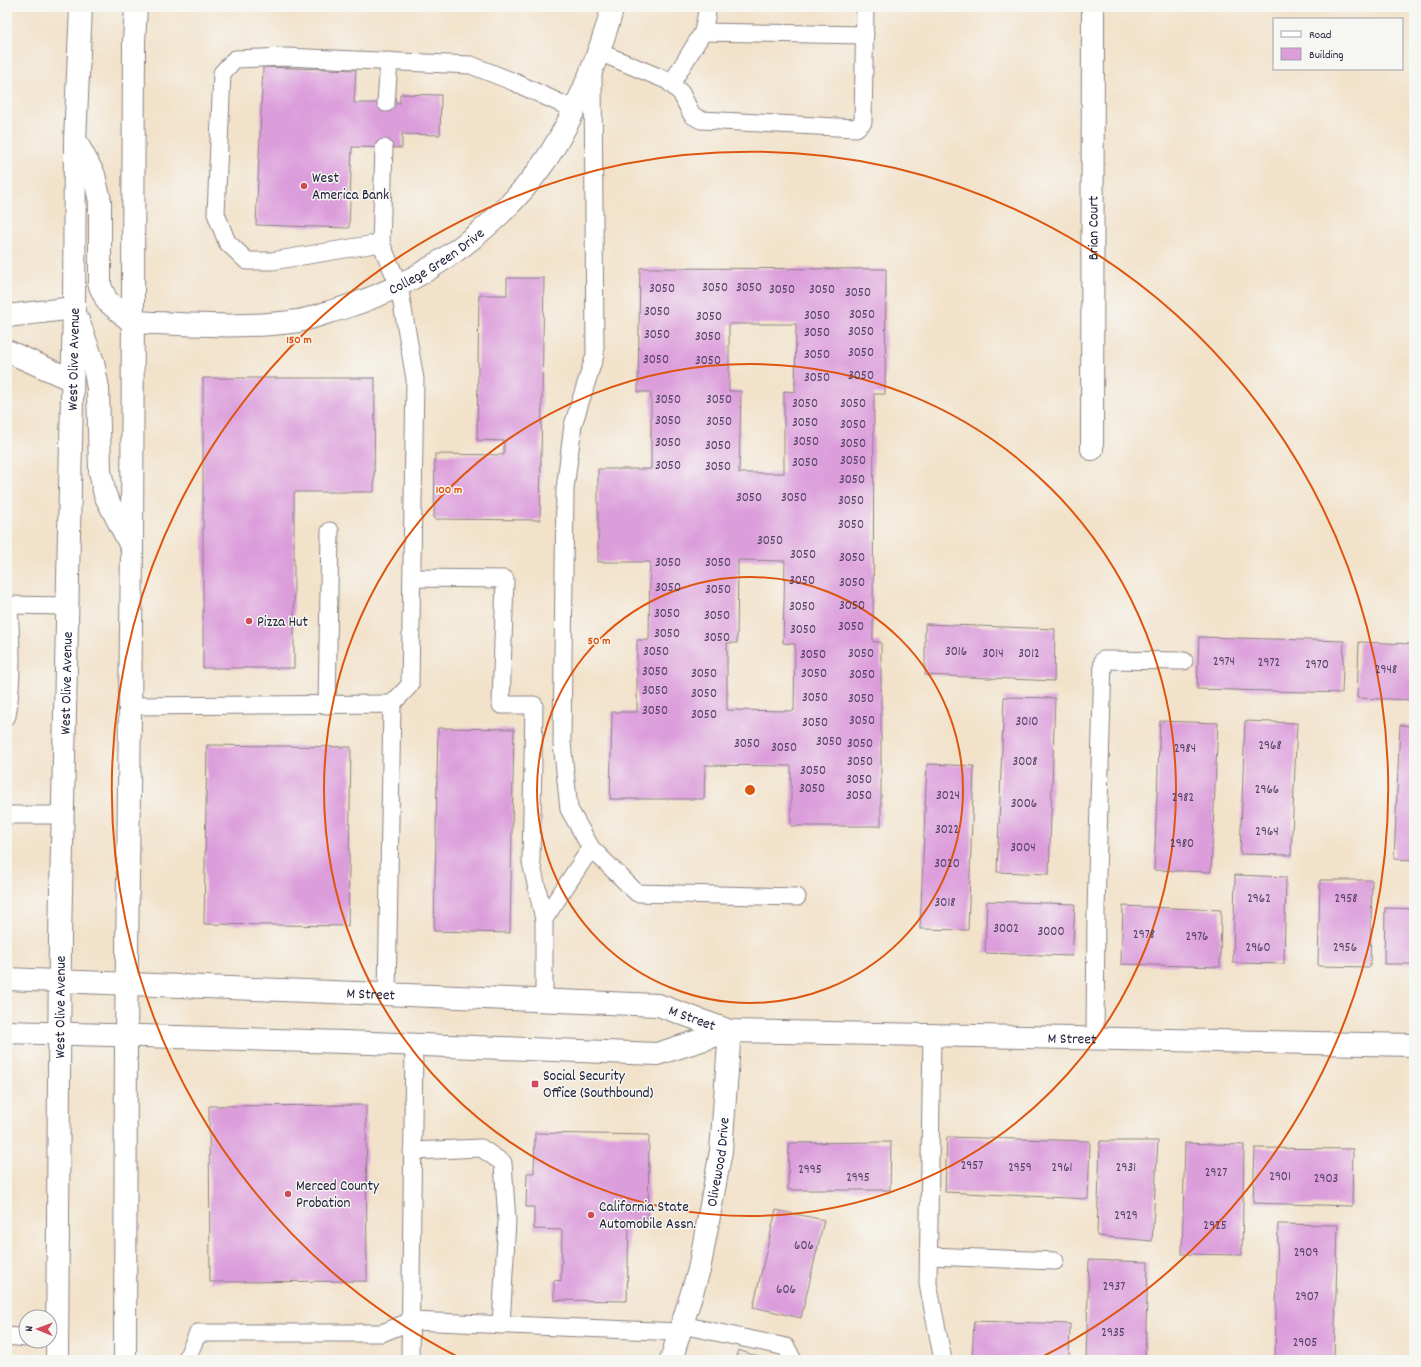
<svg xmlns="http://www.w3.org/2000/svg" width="1421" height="1367" font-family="Dekko,sans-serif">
<rect width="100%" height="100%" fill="#f6f6f2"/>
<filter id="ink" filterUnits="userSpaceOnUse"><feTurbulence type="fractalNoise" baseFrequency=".025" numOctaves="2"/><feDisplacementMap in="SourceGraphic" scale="8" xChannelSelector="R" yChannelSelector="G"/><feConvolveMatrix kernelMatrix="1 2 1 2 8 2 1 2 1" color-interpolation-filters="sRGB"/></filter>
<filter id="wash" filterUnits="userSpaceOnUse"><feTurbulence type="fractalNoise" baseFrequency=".012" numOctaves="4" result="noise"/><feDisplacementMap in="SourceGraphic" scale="16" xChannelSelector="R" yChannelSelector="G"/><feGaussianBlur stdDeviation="0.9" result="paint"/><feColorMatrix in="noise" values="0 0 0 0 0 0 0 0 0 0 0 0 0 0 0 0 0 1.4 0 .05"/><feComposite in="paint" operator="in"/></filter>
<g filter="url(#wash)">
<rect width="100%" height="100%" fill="#f2e2ca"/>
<g id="blocks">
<g fill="#dc9ddb" fill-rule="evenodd">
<path d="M263,67L356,70L354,103H400V94L441,95L440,135L402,134V148L352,147L349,228L256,225Z"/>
<path d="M640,268L886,269L885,394H874L873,642H881V826H791V766L705,765L704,799H610L612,712H637V640H649L650,562H598V469H651V392H638ZM729,324H796L795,392L784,391V473H739L741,391H729ZM738,560L785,561L783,643L795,644L794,711L727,710V643H737Z"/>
<path d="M507,278H544L540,520L434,519L435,454L504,455V441L477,440L479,295H507Z"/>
<path d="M203,378H375L374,492H294V668H203Z"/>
<path d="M925,624L1055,629L1054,681L925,675Z"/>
<path d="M1199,637L1344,641L1342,693L1197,689Z"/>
<path d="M1359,642L1414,644V700L1357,698Z"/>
<path d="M1004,697L1055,698L1049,874L997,872Z"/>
<path d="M1160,721L1218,723L1211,872L1154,870Z"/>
<path d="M1245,721L1297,723L1291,855L1240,854Z"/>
<path d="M1400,725L1414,726V860L1394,859Z"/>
<path d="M438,728L514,729L510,933L434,931Z"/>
<path d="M207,745L351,747L348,926L204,924Z"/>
<path d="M927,764L974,766L968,930L920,929Z"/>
<path d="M1235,875L1286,877L1284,964L1233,963Z"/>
<path d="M1320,880H1372L1370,967L1318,966Z"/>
<path d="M987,901L1075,904L1072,956L985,953Z"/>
<path d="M1123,906L1221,910L1220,967L1121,964Z"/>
<path d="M1385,908L1414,909V964H1384Z"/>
<path d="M366,1105L367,1281L210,1282L209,1106Z"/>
<path d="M535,1133L649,1135L648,1224H629L627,1301L554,1300V1280L561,1281L562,1230L534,1229V1207H526L527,1173H534Z"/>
<path d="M947,1137L1090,1141L1088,1199L945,1192Z"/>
<path d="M1100,1141H1158L1152,1241L1097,1236Z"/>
<path d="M891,1142L890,1190H788L789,1143Z"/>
<path d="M1185,1143L1244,1145L1242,1255L1182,1254Z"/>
<path d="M1255,1148L1353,1149L1352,1206L1253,1203Z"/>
<path d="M776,1210L824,1220L801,1318L753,1307Z"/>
<path d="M1278,1224L1338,1225L1334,1360H1275Z"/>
<path d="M1089,1260L1148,1262L1145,1360H1086Z"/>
<path d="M974,1321L1070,1324L1069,1360H972Z"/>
<path d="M738,1350L768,1360H735Z"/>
<rect x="845" y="1358" width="49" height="2"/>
</g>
</g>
</g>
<g filter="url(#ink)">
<use href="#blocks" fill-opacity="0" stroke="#8a8282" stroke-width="1"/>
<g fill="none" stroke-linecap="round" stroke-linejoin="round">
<g stroke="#8a8282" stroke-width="19">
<g id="lane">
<path d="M703,32L865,35"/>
<path d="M599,52L668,81L681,93L692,115L701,120L856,128L863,122L865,7"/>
<path d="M671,84L703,32L708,7"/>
<path d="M386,103L389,61"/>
<path d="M381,243L384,148"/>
<path d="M412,578L505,579L501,705H534L531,862L544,919V1001"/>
<path d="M7,605L68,606"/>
<path d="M392,704L410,685L415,379L399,286L381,243L272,261H247L227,242L216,214L222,73L235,59L286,57L471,65L514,82L573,109"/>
<path d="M327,705L330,531"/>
<path d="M130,706L392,704L387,995"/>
<path d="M7,716C13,679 11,643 9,605"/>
<path d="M7,815H63"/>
<path d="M591,848L637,893L797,897"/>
<path d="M544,919L591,848L569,809L562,743L565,489L573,425L595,355L593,73"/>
<path d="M932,1035L928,1284L943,1360"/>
<path d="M1095,1039L1096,911L1103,660L1184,661"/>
<path d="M412,1151L481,1148L503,1163L507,1221L501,1325"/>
<path d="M929,1256L1055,1261"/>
<path d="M682,1325L786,1347L793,1360"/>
<path d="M7,1336L26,1338"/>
<path d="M186,1360L198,1333H382L411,1321L680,1332"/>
<path d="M410,1360L414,1044"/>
</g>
</g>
<g stroke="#8a8282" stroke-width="24">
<g id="street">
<path d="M7,316L74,308"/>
<path id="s1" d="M132,322C187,324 243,329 298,321C309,319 319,315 329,312C420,288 514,220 560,137C583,96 600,52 613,7"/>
<path d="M7,351L72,380"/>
<path id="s2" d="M1092,449L1093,7"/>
<path id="s3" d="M671,1360L699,1270L721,1151L730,1031"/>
</g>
</g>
<g stroke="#8a8282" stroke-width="24">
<g id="secondary">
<path d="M77,143L94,175L100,201V286L107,301L132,322"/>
<path d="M78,320L93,362L98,388L100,471L105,495L130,544"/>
<path id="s4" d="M7,979L658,1005L730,1031"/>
<path id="s5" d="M7,1032L344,1042L657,1054L730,1031L1414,1045"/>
<path id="s6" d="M57,1360L60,938L74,308L75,140L81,7"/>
<path d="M125,1360L126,1036L132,548L134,42L136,7"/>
</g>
</g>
<use href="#lane" stroke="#fff" stroke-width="17"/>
<use href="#street" stroke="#fff" stroke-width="22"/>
<use href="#secondary" stroke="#fff" stroke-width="22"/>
</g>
</g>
<g fill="none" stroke="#de560e" stroke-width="2">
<circle cx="750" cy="790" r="213"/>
<circle cx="750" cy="790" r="426"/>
<path d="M460 1358A638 638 0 1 1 1040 1358"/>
</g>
<g fill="#d1495b" stroke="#f6f6f2" stroke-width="1.5">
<circle cx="304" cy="186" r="4"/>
<circle cx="249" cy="621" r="4"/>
<rect x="531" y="1080" width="8" height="8" rx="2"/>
<circle cx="288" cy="1194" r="4"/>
<circle cx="591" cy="1215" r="4"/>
</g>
<g text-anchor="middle" stroke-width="3" stroke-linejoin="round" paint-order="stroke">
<g font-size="13" fill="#504163">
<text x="715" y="291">3050</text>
<text x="749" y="291">3050</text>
<text x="662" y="292">3050</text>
<text x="782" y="293">3050</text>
<text x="822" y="293">3050</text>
<text x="858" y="296">3050</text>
<text x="657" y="315">3050</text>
<text x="862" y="318">3050</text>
<text x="817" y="319">3050</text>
<text x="709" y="320">3050</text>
<text x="861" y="335">3050</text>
<text x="817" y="336">3050</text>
<text x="657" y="338">3050</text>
<text x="708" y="340">3050</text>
<text x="861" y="356">3050</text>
<text x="817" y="358">3050</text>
<text x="656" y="363">3050</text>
<text x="708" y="364">3050</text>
<text x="861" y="379">3050</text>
<text x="817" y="381">3050</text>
<text x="668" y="403">3050</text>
<text x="719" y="403">3050</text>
<text x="805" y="407">3050</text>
<text x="853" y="407">3050</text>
<text x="668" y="424">3050</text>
<text x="719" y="425">3050</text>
<text x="805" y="426">3050</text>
<text x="853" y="428">3050</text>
<text x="806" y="445">3050</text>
<text x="668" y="446">3050</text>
<text x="853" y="447">3050</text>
<text x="718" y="449">3050</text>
<text x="853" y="464">3050</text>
<text x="805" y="466">3050</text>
<text x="668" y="469">3050</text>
<text x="718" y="470">3050</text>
<text x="852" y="483">3050</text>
<text x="749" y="501">3050</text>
<text x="794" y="501">3050</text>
<text x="851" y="504">3050</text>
<text x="851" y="528">3050</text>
<text x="770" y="544">3050</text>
<text x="803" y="558">3050</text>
<text x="852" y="561">3050</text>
<text x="668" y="566">3050</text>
<text x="718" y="566">3050</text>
<text x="802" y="584">3050</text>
<text x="852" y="586">3050</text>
<text x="668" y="591">3050</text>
<text x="718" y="593">3050</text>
<text x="852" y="609">3050</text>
<text x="802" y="610">3050</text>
<text x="667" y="617">3050</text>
<text x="717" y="619">3050</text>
<text x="851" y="630">3050</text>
<text x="803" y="633">3050</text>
<text x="667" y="637">3050</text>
<text x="717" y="641">3050</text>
<text x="656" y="655">3050</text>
<text x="956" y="655">3016</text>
<text x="861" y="657">3050</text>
<text x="993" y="657">3014</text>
<text x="1029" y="657">3012</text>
<text x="813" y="658">3050</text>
<text x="1224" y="665">2974</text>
<text x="1269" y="666">2972</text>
<text x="1317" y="668">2970</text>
<text x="1386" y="673">2948</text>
<text x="655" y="675">3050</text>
<text x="704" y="677">3050</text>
<text x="814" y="677">3050</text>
<text x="862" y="678">3050</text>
<text x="655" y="694">3050</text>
<text x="704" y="697">3050</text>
<text x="815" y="701">3050</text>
<text x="861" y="702">3050</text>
<text x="655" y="714">3050</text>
<text x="704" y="718">3050</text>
<text x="862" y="724">3050</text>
<text x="1027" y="725">3010</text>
<text x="815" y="726">3050</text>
<text x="829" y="745">3050</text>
<text x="747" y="747">3050</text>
<text x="860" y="747">3050</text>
<text x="1270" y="749">2968</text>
<text x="784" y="751">3050</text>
<text x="1185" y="752">2984</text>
<text x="860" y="765">3050</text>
<text x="1025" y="765">3008</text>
<text x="813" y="774">3050</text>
<text x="859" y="783">3050</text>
<text x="812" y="792">3050</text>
<text x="1267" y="793">2966</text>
<text x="859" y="799">3050</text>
<text x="948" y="799">3024</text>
<text x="1183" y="801">2982</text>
<text x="1024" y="807">3006</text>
<text x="947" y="833">3022</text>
<text x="1267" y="835">2964</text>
<text x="1182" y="847">2980</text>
<text x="1023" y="851">3004</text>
<text x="947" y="867">3020</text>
<text x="1259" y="902">2962</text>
<text x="1346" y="902">2958</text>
<text x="945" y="906">3018</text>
<text x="1006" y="932">3002</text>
<text x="1051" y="935">3000</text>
<text x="1144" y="938">2978</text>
<text x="1197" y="940">2976</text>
<text x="1258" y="951">2960</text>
<text x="1345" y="951">2956</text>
<text x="972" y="1169">2957</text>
<text x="1020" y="1171">2959</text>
<text x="1062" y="1171">2961</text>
<text x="1126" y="1171">2931</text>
<text x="810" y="1173">2995</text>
<text x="1216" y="1176">2927</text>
<text x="1280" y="1180">2901</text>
<text x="858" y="1181">2995</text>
<text x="1326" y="1182">2903</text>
<text x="1126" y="1219">2929</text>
<text x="1215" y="1229">2925</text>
<text x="804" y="1249">606</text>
<text x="1306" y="1256">2909</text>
<text x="1114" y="1290">2937</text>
<text x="786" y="1293">606</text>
<text x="1307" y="1300">2907</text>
<text x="1113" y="1336">2935</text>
<text x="1305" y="1346">2905</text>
</g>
<g font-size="15" fill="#22223b" stroke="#f6f6f2" text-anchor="start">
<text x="312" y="182">West<tspan x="312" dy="17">America Bank</tspan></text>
<text x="257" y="626">Pizza Hut</text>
<text x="543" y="1080">Social Security<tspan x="543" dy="17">Office (Southbound)</tspan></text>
<text x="296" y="1190">Merced County<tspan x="296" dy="17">Probation</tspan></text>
<text x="599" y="1211">California State<tspan x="599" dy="17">Automobile Assn.</tspan></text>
</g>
<g font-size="15" fill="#22223b" stroke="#f6f6f2">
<text dy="5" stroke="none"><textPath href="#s2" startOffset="221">Brian Court</textPath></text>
<text dy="5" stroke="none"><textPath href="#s1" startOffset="318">College Green Drive</textPath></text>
<text dy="5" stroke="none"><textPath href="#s6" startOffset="1001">West Olive Avenue</textPath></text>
<text dy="5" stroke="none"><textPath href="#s6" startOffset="677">West Olive Avenue</textPath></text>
<text dy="5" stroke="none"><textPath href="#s4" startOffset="364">M Street</textPath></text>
<text dy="5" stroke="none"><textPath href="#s6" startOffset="353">West Olive Avenue</textPath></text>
<text dy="5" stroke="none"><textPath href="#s4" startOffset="688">M Street</textPath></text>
<text dy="5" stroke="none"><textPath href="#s5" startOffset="1069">M Street</textPath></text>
<text dy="5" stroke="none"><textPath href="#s3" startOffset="204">Olivewood Drive</textPath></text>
</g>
</g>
<circle cx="750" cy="790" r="6" fill="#de560e" stroke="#f6f6f2" stroke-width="2"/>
<g font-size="12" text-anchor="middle" font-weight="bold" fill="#de560e" stroke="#f6f6f2" stroke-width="3" stroke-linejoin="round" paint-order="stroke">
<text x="299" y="343">150 m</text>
<text x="449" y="493">100 m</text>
<text x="599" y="644">50 m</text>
</g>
<rect width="1421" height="1367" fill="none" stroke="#f6f6f2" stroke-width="24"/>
<rect x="1273" y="18" width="130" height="52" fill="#f6f6f2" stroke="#a1a1a9"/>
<rect x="1281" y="31" width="20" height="6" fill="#ffffff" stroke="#a1a1a9"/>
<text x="1309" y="38" font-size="12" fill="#22223b">Road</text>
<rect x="1281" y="48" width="20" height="12" fill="#dc9ddb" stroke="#a1a1a9"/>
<text x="1309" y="58" font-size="12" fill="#22223b">Building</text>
<g transform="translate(38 1329) rotate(271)"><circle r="19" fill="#f6f6f2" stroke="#a1a1a9"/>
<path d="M0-3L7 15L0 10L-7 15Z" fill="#d1495b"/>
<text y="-6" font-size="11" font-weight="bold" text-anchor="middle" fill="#22223b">N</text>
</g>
</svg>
